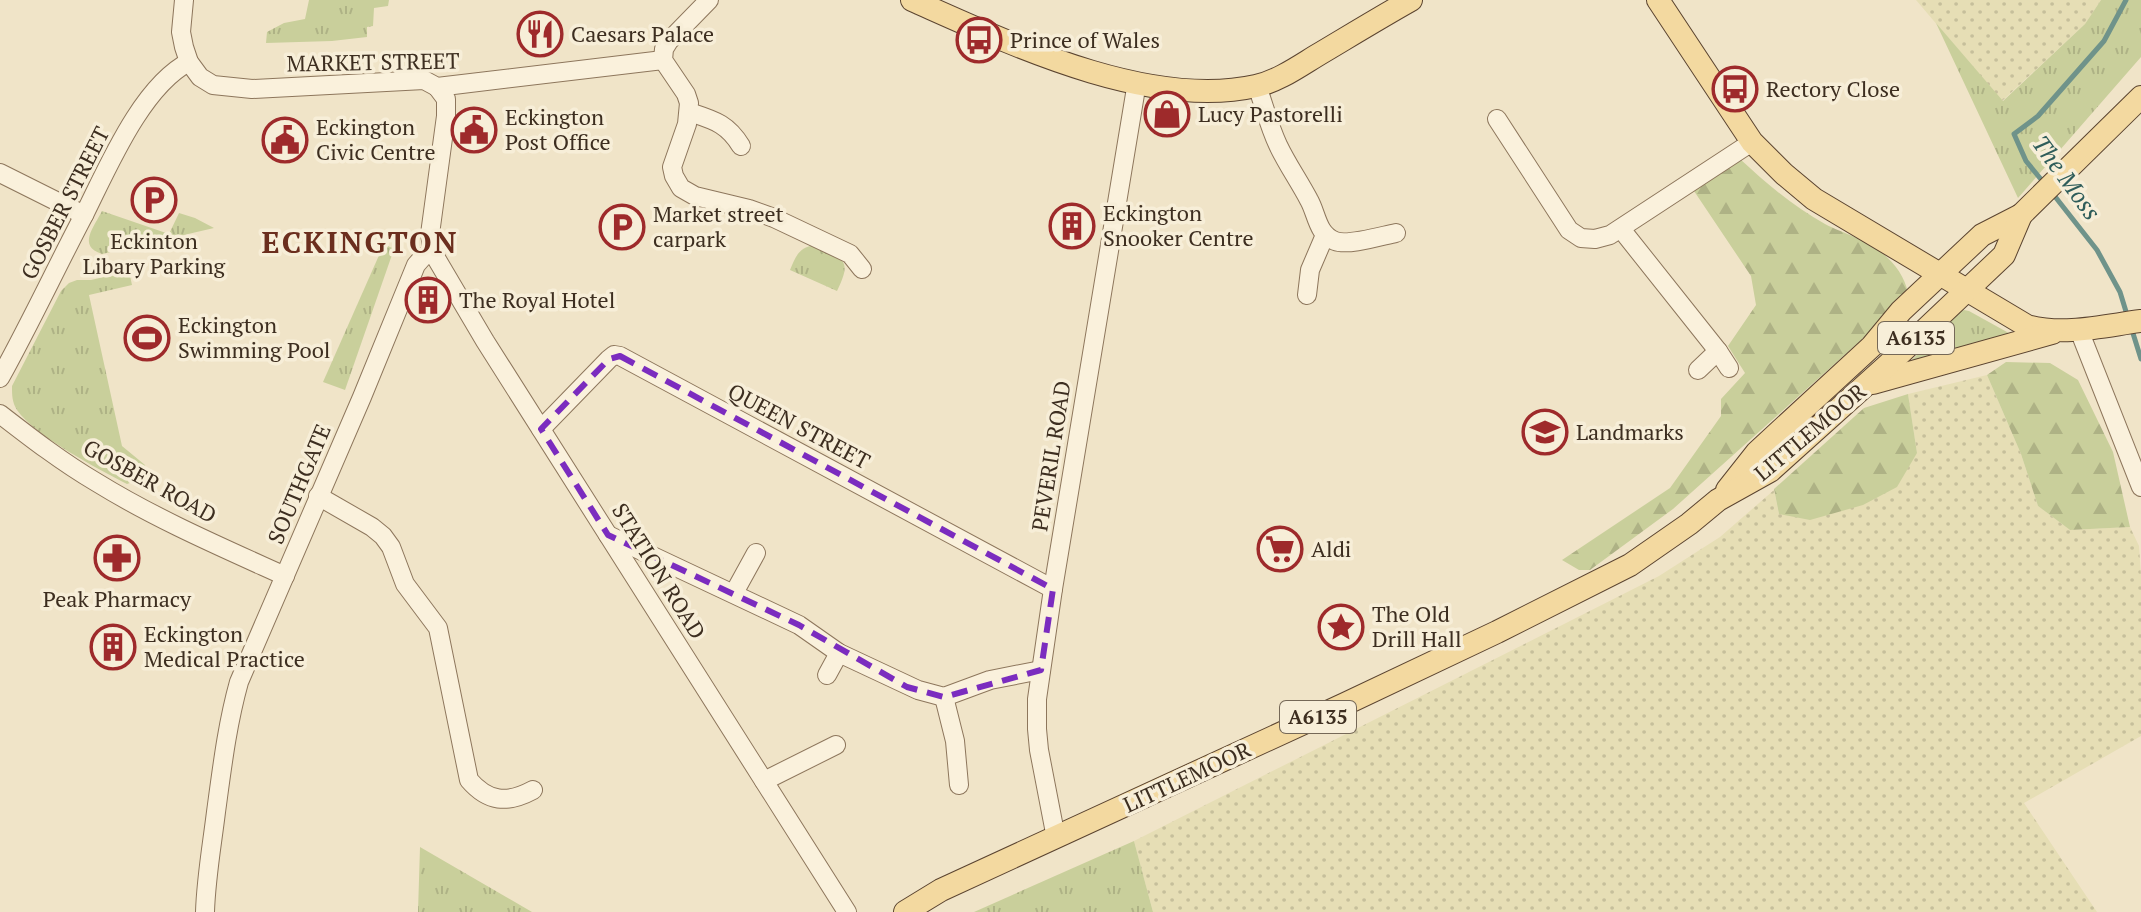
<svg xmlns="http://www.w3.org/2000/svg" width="2141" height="912" font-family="'PT Serif',serif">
<defs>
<pattern id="farmland-dots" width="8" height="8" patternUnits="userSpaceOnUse" patternTransform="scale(2)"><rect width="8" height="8" fill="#e6deb5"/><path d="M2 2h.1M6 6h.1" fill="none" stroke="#c6bf9b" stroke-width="1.8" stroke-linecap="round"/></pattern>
<pattern id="grass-tufts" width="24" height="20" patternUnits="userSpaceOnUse" patternTransform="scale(2)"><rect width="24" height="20" fill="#c9cf9b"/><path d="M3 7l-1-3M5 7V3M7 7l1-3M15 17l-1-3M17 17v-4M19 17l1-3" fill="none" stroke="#aeb285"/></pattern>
<pattern id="forest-firs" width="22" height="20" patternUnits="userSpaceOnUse" patternTransform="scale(2)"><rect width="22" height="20" fill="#c9cf9b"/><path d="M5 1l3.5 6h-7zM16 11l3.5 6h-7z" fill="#aeb285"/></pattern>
</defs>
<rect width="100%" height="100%" fill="#f0e4c8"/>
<g fill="url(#farmland-dots)">
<path d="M1916,0H2101L2085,24L2002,101Z"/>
<path d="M1987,375L2021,454L2038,506L2070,530L2130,527L2139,546L2141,576V736L2024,803L2097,912H1153L1134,841L1659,576L1720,537L1774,490L1779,514L1917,453L1908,394Z"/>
</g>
<g fill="url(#grass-tufts)">
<path d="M309,0H389L388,6L374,8L373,26L367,27V37L332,41L266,43L267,32L284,23L305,19Z"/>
<path d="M2101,0H2141V57L2018,198L1936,23L2003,101L2085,24Z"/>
<path d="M102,211L169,234L179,213L195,218L214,228L102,254C77,246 94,227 102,211Z"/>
<path d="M384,244L394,249L345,390L323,382Z"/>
<path d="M815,245C843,260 853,258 837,291L790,270C796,256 799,247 815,245Z"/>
<path d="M129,271L132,285L89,295L122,446L145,465L147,477L127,484C98,469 35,436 17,410C12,402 12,395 12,386L61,291L69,283L77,280H91Z"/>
<path d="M1964,310L1969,311L2016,337L1905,367L1959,312Z"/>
<path d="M1134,841L1153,912H974Z"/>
<path d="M420,847L532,912H418Z"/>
</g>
<g fill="url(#forest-firs)">
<path d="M1740,159C1766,183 1794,207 1825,224C1842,233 1868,240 1881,252C1894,262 1905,277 1908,293L1869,333L1673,509L1590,570H1579L1562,560L1670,488L1721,416V399L1745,373L1728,346L1756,305L1751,276L1694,191Z"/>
<path d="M2006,362L2050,363L2078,380L2113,452L2130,527L2070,530L2038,506L2021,454L1987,375Z"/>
<path d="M1908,394L1917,453L1897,487L1863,505L1810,520L1779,514L1774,489L1864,408Z"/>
</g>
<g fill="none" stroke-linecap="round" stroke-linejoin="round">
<g stroke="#6f938a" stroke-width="5">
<path d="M2044,183L2026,161L2014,134L2038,116L2104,41L2126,0"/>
<path d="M2053,194L2097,250L2120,292L2128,318"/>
<path d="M2131,327L2141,359"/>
</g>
<g stroke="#8d765c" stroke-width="20">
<g id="minor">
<path d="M184,0L181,32L184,47L189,62L200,77L213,85L252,89L424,80L437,87L663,60"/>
<path d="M709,0L669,41L664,49L663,60L686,94L689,103L687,124L672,167L674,176L681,188L695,196L749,209L774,218L850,254L862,269"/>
<path d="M1257,86C1264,105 1269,126 1278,145C1287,164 1299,181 1309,200C1317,214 1317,234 1335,241C1348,246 1381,236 1396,233"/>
<path d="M437,87L446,99V116L430,234L433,253L485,341L847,912"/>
<path d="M689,112C713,120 727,123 741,146"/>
<path d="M1497,119L1569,230L1581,238L1595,239L1610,235L1752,142"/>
<path d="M0,173L84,215"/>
<path d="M1621,229L1718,351L1729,368"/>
<path d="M1307,295L1310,270L1325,235"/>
<path d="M2079,330L2141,487"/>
<path d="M1698,370L1718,351"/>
<path d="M0,378C30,324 56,268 85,213C108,167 142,86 189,62"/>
<path d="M0,414C31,438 62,462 96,482C156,519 221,547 285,576"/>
<path d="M541,429L609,359L614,355L620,356L1053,589"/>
<path d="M318,496L372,527L383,536L391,547L405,584L438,628L469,780C488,802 507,804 533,790"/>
<path d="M608,535L799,625L839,653L918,690L944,697L990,680L1041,670"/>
<path d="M734,593L756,553"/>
<path d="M827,675L839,653"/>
<path d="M944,697L955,741L959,785"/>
<path d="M764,781L836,745"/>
<path d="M1056,838L1039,750L1037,729V699L1053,589L1137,82"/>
<path d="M205,912C206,878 212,845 216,812C222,768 227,725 239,682L362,397L416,265L423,257L433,253"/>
</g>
</g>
<g stroke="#5b4430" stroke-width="24">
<g id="major">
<path d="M912,0C1009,43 1148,110 1256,86C1278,81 1298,67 1316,56C1348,37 1379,18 1411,0"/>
<path d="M1658,0L1752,142L1784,174L1814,199L2027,326C2064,336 2103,326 2141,321"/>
<path d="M1873,383L2052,333"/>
<path d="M1727,490L1757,452L1872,346L1901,311L1982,235L2021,215L2141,97"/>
<path d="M905,912L941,890L1345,704L1497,632L1630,565L1689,524L1718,500L1770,471L1890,363L2004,255L2021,215"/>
</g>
</g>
<use href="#minor" stroke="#faf1dc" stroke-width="18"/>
<use href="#major" stroke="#f3d9a0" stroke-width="22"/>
</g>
<path fill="none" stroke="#7b2cbf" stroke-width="6" stroke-dasharray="16 10" stroke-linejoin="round" d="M620,356L1053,589L1041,670L944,697L907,687L799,625L608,535L541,429L609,359Z"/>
<defs>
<g id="restaurant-ring" transform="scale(2.3)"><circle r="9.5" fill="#f7eed8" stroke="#9e2a2b" stroke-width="1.5"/><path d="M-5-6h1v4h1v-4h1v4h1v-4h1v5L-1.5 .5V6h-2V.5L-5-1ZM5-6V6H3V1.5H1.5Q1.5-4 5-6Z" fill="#9e2a2b"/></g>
<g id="bus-ring" transform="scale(2.3)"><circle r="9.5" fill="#f7eed8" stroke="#9e2a2b" stroke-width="1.5"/><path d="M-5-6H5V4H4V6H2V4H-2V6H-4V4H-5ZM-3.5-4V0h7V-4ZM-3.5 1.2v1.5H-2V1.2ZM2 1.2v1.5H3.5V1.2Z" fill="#9e2a2b"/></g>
<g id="shop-ring" transform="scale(2.3)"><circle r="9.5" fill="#f7eed8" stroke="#9e2a2b" stroke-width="1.5"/><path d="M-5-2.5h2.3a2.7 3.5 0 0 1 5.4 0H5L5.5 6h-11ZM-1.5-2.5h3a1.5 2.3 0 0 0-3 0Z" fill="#9e2a2b"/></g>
<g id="civic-ring" transform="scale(2.3)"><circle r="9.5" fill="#f7eed8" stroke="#9e2a2b" stroke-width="1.5"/><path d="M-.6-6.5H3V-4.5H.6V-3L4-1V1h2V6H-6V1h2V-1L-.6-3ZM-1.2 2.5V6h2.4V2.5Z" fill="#9e2a2b"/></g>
<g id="parking-ring" transform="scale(2.3)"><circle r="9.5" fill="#f7eed8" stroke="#9e2a2b" stroke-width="1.5"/><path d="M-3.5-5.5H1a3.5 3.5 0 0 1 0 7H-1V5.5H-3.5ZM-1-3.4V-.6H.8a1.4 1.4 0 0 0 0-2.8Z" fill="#9e2a2b"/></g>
<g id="building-ring" transform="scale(2.3)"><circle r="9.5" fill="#f7eed8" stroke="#9e2a2b" stroke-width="1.5"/><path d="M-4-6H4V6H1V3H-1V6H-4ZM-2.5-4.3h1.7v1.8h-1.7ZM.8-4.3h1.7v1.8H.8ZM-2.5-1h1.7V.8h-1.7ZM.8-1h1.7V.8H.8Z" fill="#9e2a2b"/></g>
<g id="stadium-ring" transform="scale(2.3)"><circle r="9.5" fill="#f7eed8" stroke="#9e2a2b" stroke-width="1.5"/><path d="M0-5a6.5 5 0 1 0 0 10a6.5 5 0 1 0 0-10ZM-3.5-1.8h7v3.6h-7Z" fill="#9e2a2b"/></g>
<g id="university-ring" transform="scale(2.3)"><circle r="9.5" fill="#f7eed8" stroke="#9e2a2b" stroke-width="1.5"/><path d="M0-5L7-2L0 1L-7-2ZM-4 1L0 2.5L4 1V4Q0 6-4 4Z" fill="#9e2a2b"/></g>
<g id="supermarket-ring" transform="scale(2.3)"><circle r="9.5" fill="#f7eed8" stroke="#9e2a2b" stroke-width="1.5"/><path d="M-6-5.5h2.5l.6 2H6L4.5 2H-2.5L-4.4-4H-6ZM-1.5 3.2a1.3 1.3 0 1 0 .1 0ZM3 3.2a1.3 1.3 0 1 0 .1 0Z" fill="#9e2a2b"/></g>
<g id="pharmacy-ring" transform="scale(2.3)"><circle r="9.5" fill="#f7eed8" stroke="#9e2a2b" stroke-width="1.5"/><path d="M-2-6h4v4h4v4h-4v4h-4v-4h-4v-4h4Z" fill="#9e2a2b"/></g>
<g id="sight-ring" transform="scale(2.3)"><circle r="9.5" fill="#f7eed8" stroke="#9e2a2b" stroke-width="1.5"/><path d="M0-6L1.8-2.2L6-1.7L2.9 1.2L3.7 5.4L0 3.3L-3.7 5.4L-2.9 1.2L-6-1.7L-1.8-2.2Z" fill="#9e2a2b"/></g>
</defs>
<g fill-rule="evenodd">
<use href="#restaurant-ring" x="540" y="34"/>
<use href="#bus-ring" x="979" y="40"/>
<use href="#bus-ring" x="1735" y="89"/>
<use href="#shop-ring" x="1167" y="114"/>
<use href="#civic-ring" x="474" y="130"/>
<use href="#civic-ring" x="285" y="140"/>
<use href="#parking-ring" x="154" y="200"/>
<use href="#building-ring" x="1072" y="226"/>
<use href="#parking-ring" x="622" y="227"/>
<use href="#building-ring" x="428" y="300"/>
<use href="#stadium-ring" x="147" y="338"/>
<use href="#university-ring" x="1545" y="432"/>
<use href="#supermarket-ring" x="1280" y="549"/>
<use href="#pharmacy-ring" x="117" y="558"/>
<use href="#sight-ring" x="1341" y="627"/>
<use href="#building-ring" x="113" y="647"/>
</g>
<g text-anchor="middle" stroke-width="7" stroke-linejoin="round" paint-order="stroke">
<g fill="#f7eed8" stroke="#756857" stroke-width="2">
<rect x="1878" y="322" width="76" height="32" rx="6"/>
<rect x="1280" y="701" width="76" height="32" rx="6"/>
</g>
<g font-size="20" font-weight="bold" fill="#3d2e20">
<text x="1916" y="345">A6135</text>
<text x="1318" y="724">A6135</text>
</g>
<g font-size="22" fill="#3d2e20" stroke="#f7eed8" text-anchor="start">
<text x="571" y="42">Caesars Palace</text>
<text x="1010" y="48">Prince of Wales</text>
<text x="1766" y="97">Rectory Close</text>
<text x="1198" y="122">Lucy Pastorelli</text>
<text x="505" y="125">Eckington<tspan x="505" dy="25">Post Office</tspan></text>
<text x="316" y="135">Eckington<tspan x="316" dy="25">Civic Centre</tspan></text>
<text x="1103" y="221">Eckington<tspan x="1103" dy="25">Snooker Centre</tspan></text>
<text x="653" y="222">Market street<tspan x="653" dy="25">carpark</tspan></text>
<text x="154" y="249" text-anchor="middle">Eckinton<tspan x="154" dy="25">Libary Parking</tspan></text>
<text x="459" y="308">The Royal Hotel</text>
<text x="178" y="333">Eckington<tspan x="178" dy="25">Swimming Pool</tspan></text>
<text x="1576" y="440">Landmarks</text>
<text x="1311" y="557">Aldi</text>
<text x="117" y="607" text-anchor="middle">Peak Pharmacy</text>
<text x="1372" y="622">The Old<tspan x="1372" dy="25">Drill Hall</tspan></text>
<text x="144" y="642">Eckington<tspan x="144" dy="25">Medical Practice</tspan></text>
</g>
<g font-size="22" fill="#3d2e20" stroke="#f7eed8">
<text transform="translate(373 62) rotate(-1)" y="8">MARKET STREET</text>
<text transform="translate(65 203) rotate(-63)" y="8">GOSBER STREET</text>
<text transform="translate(799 426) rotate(28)" y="8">QUEEN STREET</text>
<text transform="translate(1810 432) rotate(-40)" y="8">LITTLEMOOR</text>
<text transform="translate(1051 456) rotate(-81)" y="8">PEVERIL ROAD</text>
<text transform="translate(150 481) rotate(29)" y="8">GOSBER ROAD</text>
<text transform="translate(299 484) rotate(-67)" y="8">SOUTHGATE</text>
<text transform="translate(659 571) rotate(58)" y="8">STATION ROAD</text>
<text transform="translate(1187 777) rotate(-25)" y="8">LITTLEMOOR</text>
</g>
<g font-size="24" font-style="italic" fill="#2f5d5a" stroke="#f7eed8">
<text transform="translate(2066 178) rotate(54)" y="8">The Moss</text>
</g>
<g font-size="30" font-weight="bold" letter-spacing="2" fill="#6b2e1e" stroke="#f7eed8">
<text x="360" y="253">ECKINGTON</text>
</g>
</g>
</svg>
